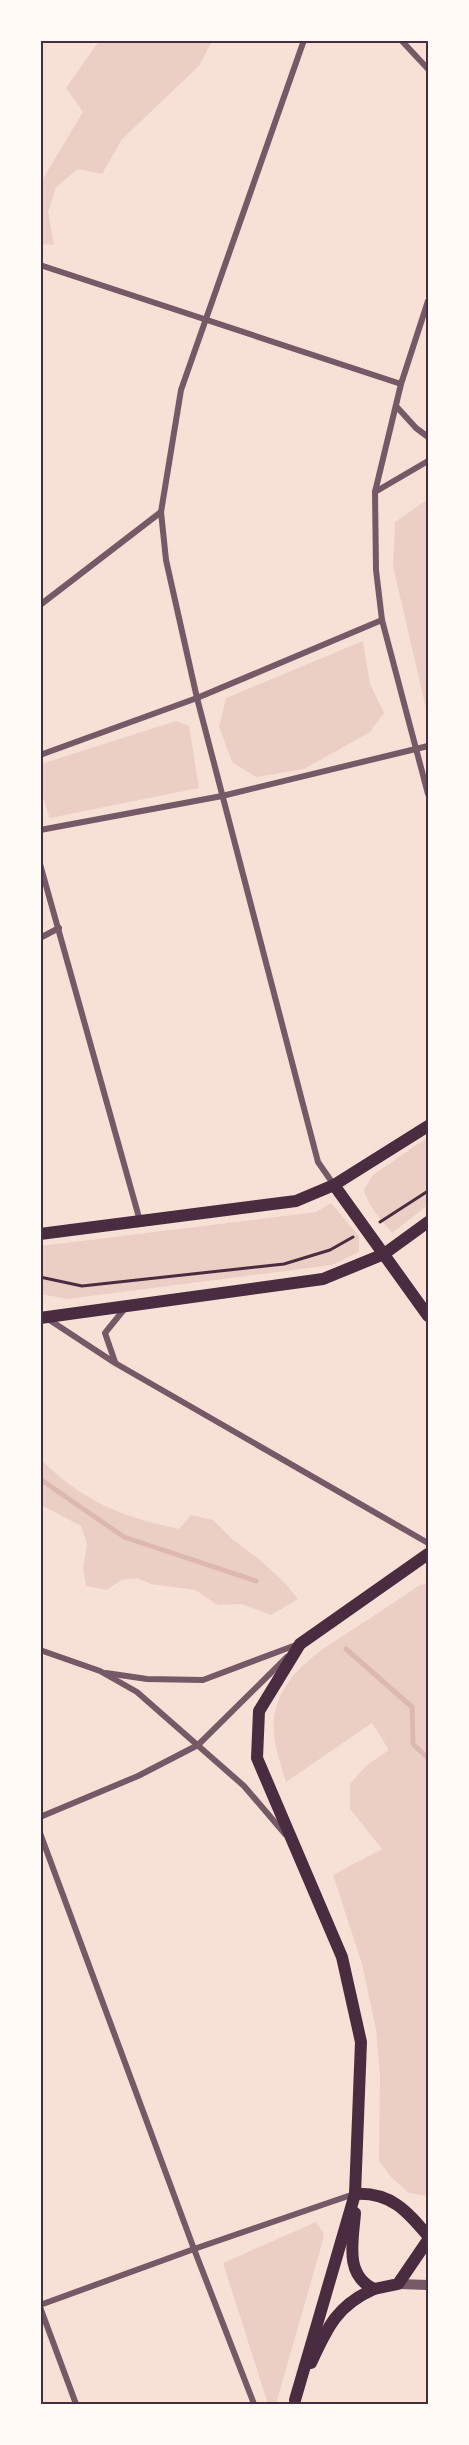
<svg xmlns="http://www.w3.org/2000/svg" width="469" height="2445" font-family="Cabin,sans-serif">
<rect width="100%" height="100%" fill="#f7e1d7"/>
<g fill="#ebcfc5">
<path d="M99,41H212L199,66L122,139L102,174L78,169L56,187L48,212L54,245L41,244V182L83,112L66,88Z"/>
<path d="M428,499V717L393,566L395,522Z"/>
<path d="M363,641L370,684L384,713L370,732L304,769L256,777L232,762L219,727L226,698Z"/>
<path d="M176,721L189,726L199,788L50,818C44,801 35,781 44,763Z"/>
<path d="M428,1137V1205L392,1233C380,1219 369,1207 364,1190L373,1175Z"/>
<path d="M331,1203L359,1236V1252L332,1265L67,1299L41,1294L40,1246L316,1212Z"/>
<path d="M41,1460C85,1502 119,1516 179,1529L191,1515L213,1520L232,1539L260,1560L284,1582L298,1599L271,1615L242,1604L218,1605L195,1590L151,1584L137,1578L121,1580L107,1590L86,1586L83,1568L87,1544L81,1526L41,1505Z"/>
<path d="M428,1583V2196L409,2193L391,2177L379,2161L380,2075L376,2029L362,1964L333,1875L382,1849L350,1809V1784L367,1765L389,1750L372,1723L286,1782C279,1758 268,1731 277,1705C290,1664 333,1643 366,1621C384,1609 402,1597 420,1585Z"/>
<path d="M316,2222L324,2234L321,2247L276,2404H268L223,2263Z"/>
</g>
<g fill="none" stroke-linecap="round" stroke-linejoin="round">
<g stroke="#dcb8b0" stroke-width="5">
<path d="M40,1479L124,1537L256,1581"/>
<path d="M346,1649L412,1707L413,1744L428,1758"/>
</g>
<g stroke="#4a2c40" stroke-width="3">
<path d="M380,1222L428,1191"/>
<path d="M40,1277L82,1286L284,1264L330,1250L353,1237"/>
</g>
<g stroke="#755966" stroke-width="6">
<path d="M304,40L181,390L161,512L166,560L197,698L318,1162L334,1185"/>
<path d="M401,40L428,69"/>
<path d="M40,265L401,384"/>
<path d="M428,301L401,384L375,492L376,570L382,620L428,794"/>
<path d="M396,406L416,428L428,437"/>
<path d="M375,492L428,461"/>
<path d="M40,605L161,512"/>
<path d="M40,755L197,698L382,620"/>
<path d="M40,830L222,796L428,746"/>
<path d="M40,864L140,1221"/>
<path d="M40,938L59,928"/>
<path d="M48,1319L115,1363L428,1543"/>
<path d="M115,1362L105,1333L126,1307"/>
<path d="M40,1650L100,1671L137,1692L244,1786L285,1834"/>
<path d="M106,1673L147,1679L203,1680L296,1645"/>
<path d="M40,1817L138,1776L198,1745L287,1657"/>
<path d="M40,1833L194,2249L254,2404"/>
<path d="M40,2305L194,2249L354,2194"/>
<path d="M40,2307L76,2404"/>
</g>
<path stroke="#755966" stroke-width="10" d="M398,2284L428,2285"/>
<g stroke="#4a2c40" stroke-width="12">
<path d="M334,1185L428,1316"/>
<path d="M40,1234L296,1201L334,1185L428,1126"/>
<path d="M40,1318L323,1279L384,1254L428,1222"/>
<path d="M355,2194C391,2192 407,2211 428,2236"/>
<path d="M355,2213C353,2241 344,2275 374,2289L398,2284L428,2240"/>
<path d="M311,2363C327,2328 337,2305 374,2289"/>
<path d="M295,2400L355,2194L361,2042L342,1957L257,1758L259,1711L300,1644L428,1554"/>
</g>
</g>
<rect width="469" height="2445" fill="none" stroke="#fffaf5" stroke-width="84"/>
<rect x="42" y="42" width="385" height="2361" fill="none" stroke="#4a2c40" stroke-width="2"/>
</svg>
